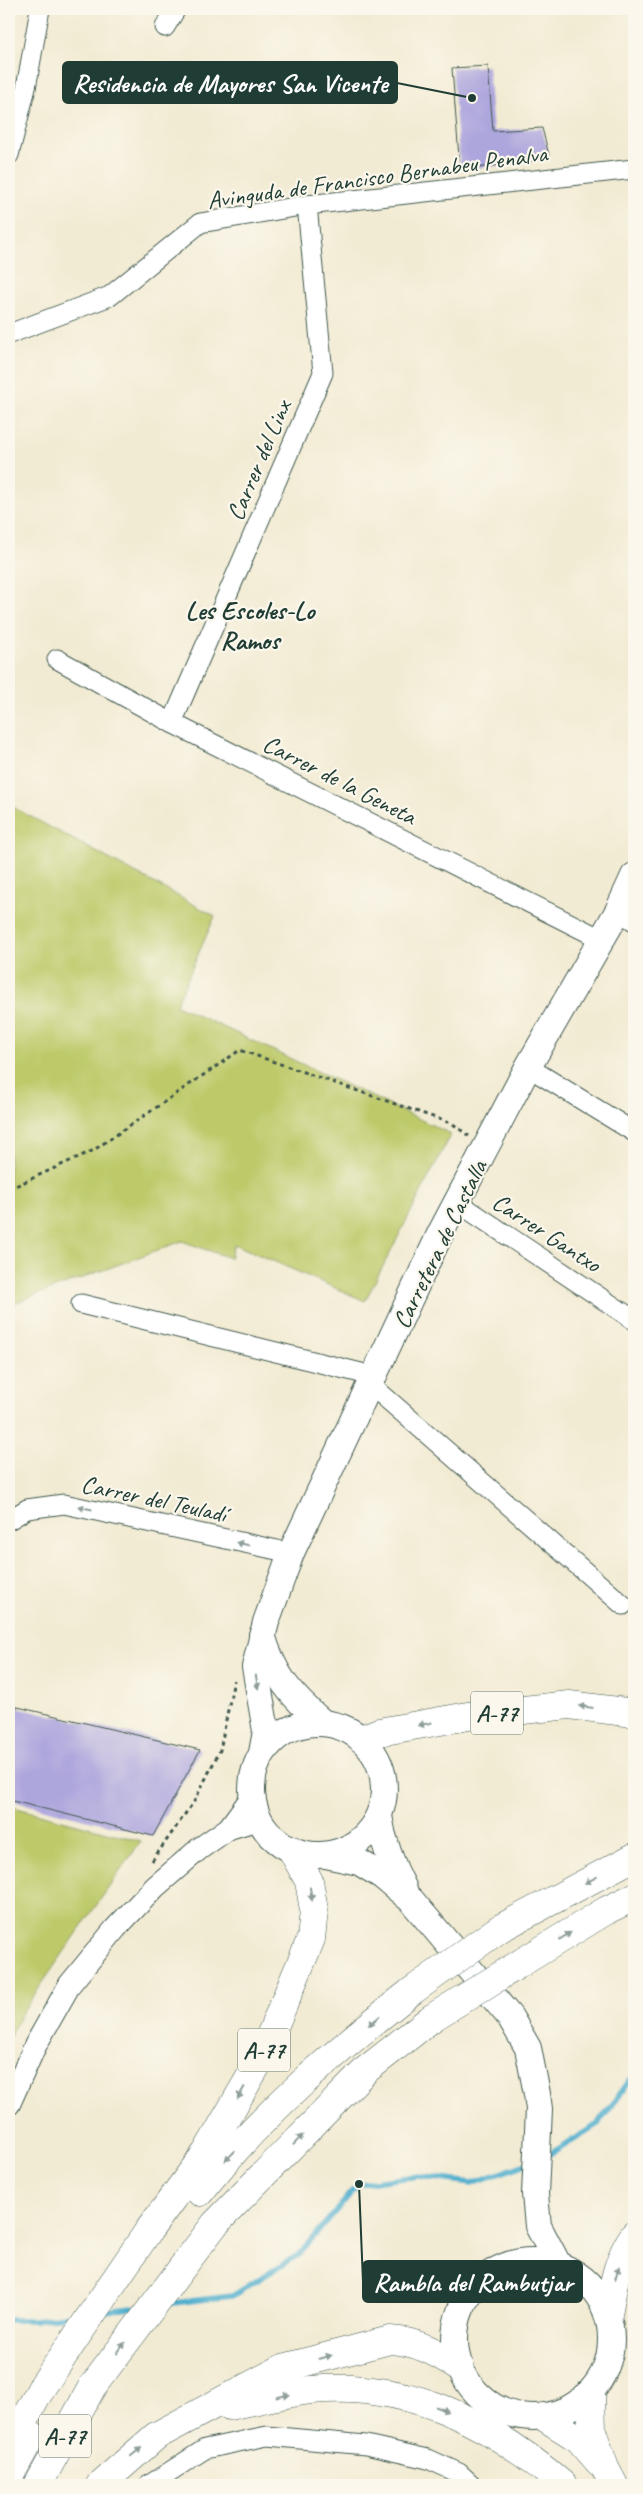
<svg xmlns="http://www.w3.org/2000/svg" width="643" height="2494" font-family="Caveat,sans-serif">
<rect width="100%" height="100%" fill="#fbf7ec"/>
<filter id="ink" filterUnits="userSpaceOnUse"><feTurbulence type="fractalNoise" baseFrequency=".02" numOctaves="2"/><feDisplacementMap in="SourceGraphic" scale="10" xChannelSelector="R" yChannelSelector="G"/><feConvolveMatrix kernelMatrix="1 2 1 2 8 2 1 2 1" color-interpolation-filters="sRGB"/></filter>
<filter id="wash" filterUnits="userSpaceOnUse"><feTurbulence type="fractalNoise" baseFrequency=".0096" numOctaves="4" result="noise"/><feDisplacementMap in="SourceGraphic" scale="20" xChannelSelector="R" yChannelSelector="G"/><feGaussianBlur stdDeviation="1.12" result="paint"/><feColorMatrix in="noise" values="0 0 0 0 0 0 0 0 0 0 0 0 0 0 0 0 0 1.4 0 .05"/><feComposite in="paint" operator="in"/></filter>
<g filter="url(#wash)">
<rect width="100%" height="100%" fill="#f2ebd3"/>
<g fill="#beca6b" stroke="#6e8450">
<path d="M9,805L215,916L176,1005L451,1134L365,1301L234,1244L230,1258L182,1241L9,1305Z"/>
<path d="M9,1806L141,1841L21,2014L9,2038Z"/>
</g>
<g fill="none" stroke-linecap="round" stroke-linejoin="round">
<g stroke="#4fafce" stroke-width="5.5">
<path d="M545,2157L598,2124L634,2075"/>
<path d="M165,2304L232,2296L298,2255L359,2184L418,2176L472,2183L529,2163"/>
<path d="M105,2311L141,2307"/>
<path d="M9,2320H33L81,2314"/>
</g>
</g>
<g id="blocks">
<g fill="#ada6dd">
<path d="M488,66L493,131L542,128L550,159L460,170L452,68Z"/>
<path d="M9,1705L200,1750L153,1836L9,1800Z"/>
</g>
</g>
</g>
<g filter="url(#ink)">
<use href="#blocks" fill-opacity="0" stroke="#3f574c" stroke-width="1"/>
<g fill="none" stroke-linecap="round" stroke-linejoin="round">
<g stroke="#3f574c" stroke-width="21">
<g id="minor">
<path d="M165,27L176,9"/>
<path d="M9,155L26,88L40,9"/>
<path d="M9,334L110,296L200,223L307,205L634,169"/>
<path d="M57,659L172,723L601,939"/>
<path d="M172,723L323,373L307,205"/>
<path d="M618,911L634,921"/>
<path d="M528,1067L634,1132"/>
<path d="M457,1202L634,1320"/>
<path d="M81,1304L361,1373L371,1385L623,1605"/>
<path d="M9,1520L27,1509L64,1504L291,1553"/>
<path d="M149,2485L205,2449L267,2436L366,2445L428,2459L459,2473L472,2485"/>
</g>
</g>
<g stroke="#3f574c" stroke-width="24">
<g id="tertiary">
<path d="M229,1828L259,1819"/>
<path d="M9,2104L35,2046L70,1984L115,1929L155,1887L199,1849L229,1828L252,1797"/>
</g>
</g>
<g stroke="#3f574c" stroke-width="28">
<g id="secondary">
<path d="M262,1635C274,1676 291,1696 322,1722"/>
<circle cx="318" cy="1789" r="66"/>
<path d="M262,1753L266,1731L255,1667L266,1622L291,1553L441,1232L528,1067L618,911L634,876"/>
<path d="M379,1816C383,1843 391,1864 404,1889"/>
<path d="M326,1855L359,1862L382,1876L411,1900L510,2017L528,2048L537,2094L539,2109L535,2194L538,2226L558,2264"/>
<circle cx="533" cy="2339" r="78"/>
</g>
</g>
<g stroke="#3f574c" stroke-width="29">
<g id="motorway">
<path d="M362,1739L379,1732L468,1716L569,1705L634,1713"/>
<path d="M499,1929L634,1857"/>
<path d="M524,1961L607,1910L634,1897"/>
<path d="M200,2192C260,2115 336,2051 412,1991"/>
<path d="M608,2314C613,2287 617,2258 634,2235"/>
<path d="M591,2393L592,2431L605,2468L614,2485"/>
<path d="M229,2406C256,2401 284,2393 311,2390C410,2381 490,2422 563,2485"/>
<path d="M544,2417L579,2439L599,2462"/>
<path d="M9,2448L42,2387L149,2230L206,2153L260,2060L311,1939L314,1910L309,1881L292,1850"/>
<path d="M9,2477L32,2435"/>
<path d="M38,2485L92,2387L215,2224L366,2070L432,2018"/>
<path d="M100,2485L156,2436L283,2368L390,2340C417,2341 437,2353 460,2367"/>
</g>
</g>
<g stroke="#3f574c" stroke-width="3" stroke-dasharray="4 4" stroke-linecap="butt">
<path d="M629,855L634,844"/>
<path d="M9,1189L94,1150L240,1050L453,1124L469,1136"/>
<path d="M152,1861L195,1800L220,1750L234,1680"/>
</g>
<use href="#minor" stroke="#fff" stroke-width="19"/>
<use href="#tertiary" stroke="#fff" stroke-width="22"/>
<use href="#secondary" stroke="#fff" stroke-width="26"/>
<use href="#motorway" stroke="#fff" stroke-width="28"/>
<g stroke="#3f574c" stroke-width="29" stroke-linecap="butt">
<g id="motorway-bridge">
<path d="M412,1991L499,1929"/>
<path d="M432,2018L524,1961"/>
</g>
</g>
<use href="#motorway-bridge" stroke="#fff" stroke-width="28"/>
</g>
<defs><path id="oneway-solid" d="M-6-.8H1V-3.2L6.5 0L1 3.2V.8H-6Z" transform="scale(1.25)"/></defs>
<g fill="#8f9e9a">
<use href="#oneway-solid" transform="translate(85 1508) rotate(-168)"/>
<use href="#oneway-solid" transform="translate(243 1544) rotate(-168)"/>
<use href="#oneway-solid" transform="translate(257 1682) rotate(80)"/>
<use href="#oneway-solid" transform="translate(586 1707) rotate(-173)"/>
<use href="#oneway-solid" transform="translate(425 1724) rotate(169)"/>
<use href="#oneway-solid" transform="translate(591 1880) rotate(152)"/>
<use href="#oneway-solid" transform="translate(311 1894) rotate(81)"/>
<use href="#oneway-solid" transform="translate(565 1936) rotate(-32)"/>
<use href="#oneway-solid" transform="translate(374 2021) rotate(141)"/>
<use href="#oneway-solid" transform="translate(241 2093) rotate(120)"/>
<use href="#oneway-solid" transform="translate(298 2140) rotate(-46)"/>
<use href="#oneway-solid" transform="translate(230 2156) rotate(135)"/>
<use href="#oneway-solid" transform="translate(617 2273) rotate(-73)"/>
<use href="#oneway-solid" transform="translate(121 2348) rotate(-54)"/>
<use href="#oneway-solid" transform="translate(325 2357) rotate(-15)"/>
<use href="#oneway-solid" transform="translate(283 2396) rotate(-11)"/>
<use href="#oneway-solid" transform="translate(442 2409) rotate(21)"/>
<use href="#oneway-solid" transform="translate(136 2452) rotate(-39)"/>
</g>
</g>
<g text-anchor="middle" stroke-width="4.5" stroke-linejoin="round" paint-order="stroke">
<g fill="#fbf7ec" stroke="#61756b" stroke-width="1">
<rect x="471" y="1691.5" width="52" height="43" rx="4"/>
<rect x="238" y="2028.5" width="52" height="43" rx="4"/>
<rect x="39" y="2414.5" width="52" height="43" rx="4"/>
</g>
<g font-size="24" font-weight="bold" fill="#1f3d34">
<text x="497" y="1721">A-77</text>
<text x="264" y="2058">A-77</text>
<text x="65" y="2444">A-77</text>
</g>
<g font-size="25" fill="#1f3d34" stroke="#fbf7ec">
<text transform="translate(377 176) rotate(-8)" y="9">Avinguda de Francisco Bernabeu Penalva</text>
<text transform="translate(258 460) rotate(-67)" y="9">Carrer del Linx</text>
<text transform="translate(340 779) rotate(27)" y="9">Carrer de la Geneta</text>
<text transform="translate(547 1232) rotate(33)" y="9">Carrer Gantxo</text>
<text transform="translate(439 1244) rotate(-64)" y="9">Carretera de Castalla</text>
<text transform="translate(154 1498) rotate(12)" y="9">Carrer del Teuladí</text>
</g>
<g font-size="26" font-weight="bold" fill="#1f3d34" stroke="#fbf7ec">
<text x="250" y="619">Les Escoles-Lo<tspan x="250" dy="30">Ramos</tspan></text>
</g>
</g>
<path fill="none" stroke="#1f3d34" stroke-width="2" d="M472 98L397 83M359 2184L363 2282"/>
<g fill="#1f3d34" stroke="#fbf7ec" stroke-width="2">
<circle cx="472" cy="98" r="5"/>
<circle cx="359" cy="2184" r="5"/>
</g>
<g fill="#1f3d34" stroke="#1f3d34" stroke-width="2">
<rect x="63" y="62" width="334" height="41" rx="5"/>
<rect x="363" y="2261" width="219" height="41" rx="5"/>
</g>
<g font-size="26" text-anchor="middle" font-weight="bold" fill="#fff">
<text x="230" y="92">Residencia de Mayores San Vicente</text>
<text x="473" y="2291">Rambla del Rambutjar</text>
</g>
<rect width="643" height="2494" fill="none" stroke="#fbf7ec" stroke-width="30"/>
</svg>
